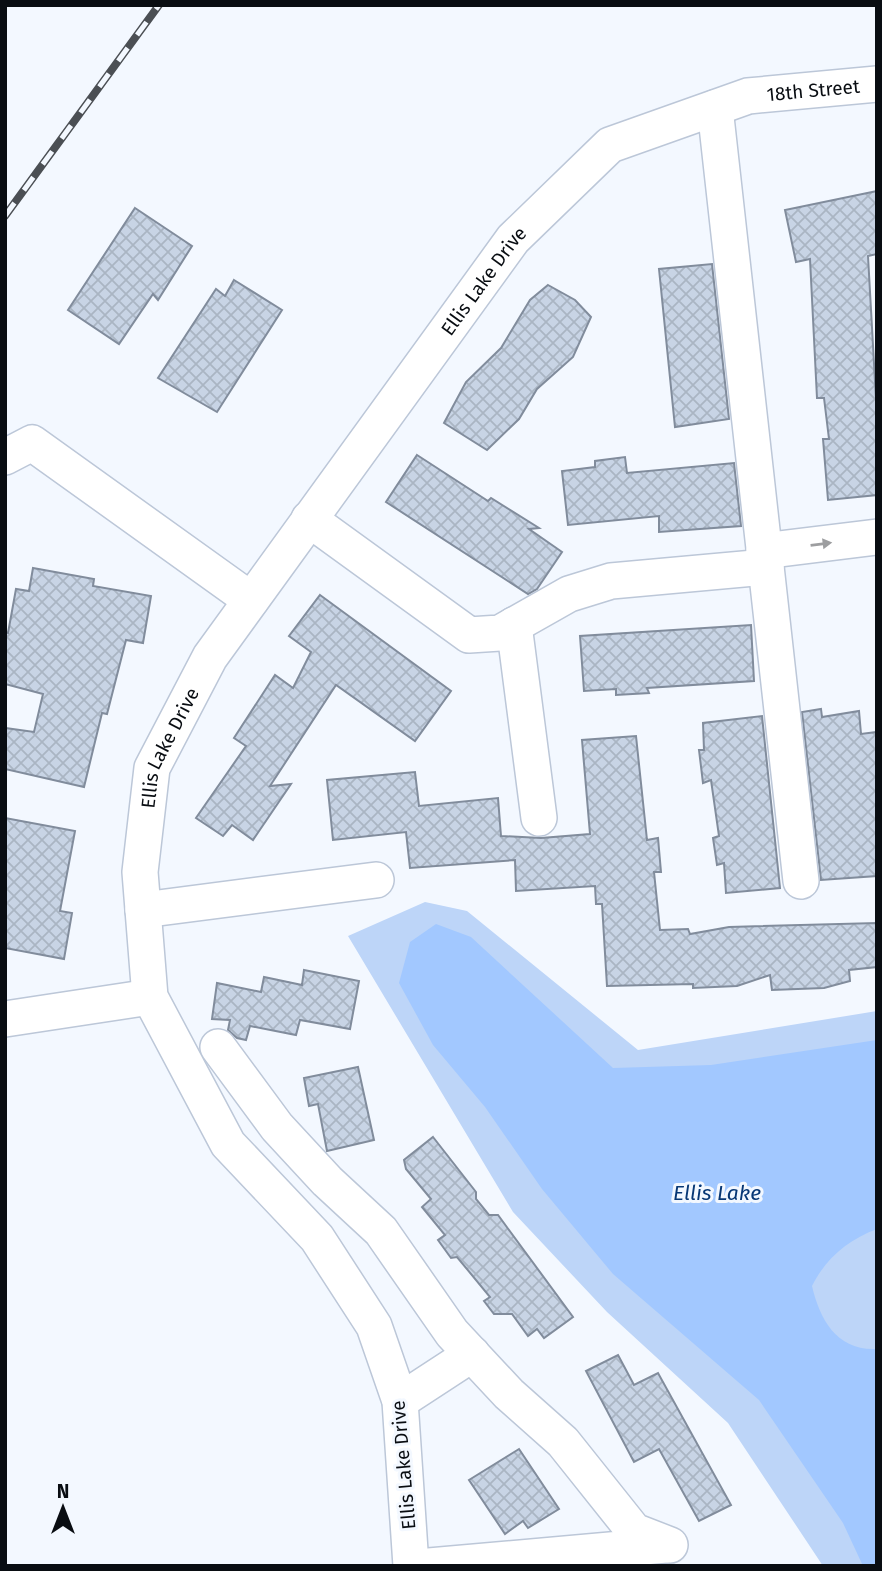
<svg xmlns="http://www.w3.org/2000/svg" width="882" height="1571" font-family="'Fira Sans',sans-serif">
<defs>
<pattern id="building-cross-hatch" width="8" height="8" patternUnits="userSpaceOnUse" patternTransform="scale(1.75)"><rect width="8" height="8" fill="#c8d4e5"/><path d="M0 0l8 8M0 8l8-8" fill="none" stroke="#aab5c3"/></pattern>
</defs>
<rect width="100%" height="100%" fill="#f3f8ff"/>
<path fill="#bdd5f8" d="M425,902L467,911L638,1050L877,1011V1566H823L728,1423L607,1312L513,1212L348,936Z"/>
<path fill="#a2c8ff" d="M436,924L471,937L613,1068L711,1065L877,1040V1229C848,1240 826,1258 812,1286C820,1320 837,1351 877,1349V1566H863L843,1523L759,1400L613,1274L542,1189L485,1107L433,1045L399,983L410,942Z"/>
<g fill="url(#building-cross-hatch)" stroke="#818c9c" stroke-width="2">
<path d="M877,191V254L868,256L877,417V495L828,500L823,439H829L824,398H817L810,259L796,262L785,210Z"/>
<path d="M135,208L192,246L158,300L153,294L119,344L68,310Z"/>
<path d="M712,264L729,419L675,427L659,269Z"/>
<path d="M234,280L282,310L217,412L158,378L216,289L225,296Z"/>
<path d="M548,285L575,300L591,317L573,357L537,389L519,419L487,450L444,423L466,382L501,348L530,300Z"/>
<path d="M417,455L488,501L491,498L539,528L529,529L562,552L537,589L528,594L386,502Z"/>
<path d="M625,457L627,473L734,463L741,526L659,532V516L568,525L562,471L595,467V461Z"/>
<path d="M33,568L94,579L93,586L151,596L143,643L126,640L107,714L102,713L84,787L5,769V728L34,732L43,694L5,684V632L8,633L16,589L29,591Z"/>
<path d="M320,595L451,691L415,741L336,685L270,786L291,784L253,840L232,825L223,836L196,818L246,746L234,738L275,675L293,688L311,652L289,636Z"/>
<path d="M751,625L754,681L647,688L649,693L616,695V689L584,691L580,636Z"/>
<path d="M821,709L822,717L859,711L861,734L877,732V876L821,880L802,712Z"/>
<path d="M762,716L780,888L726,893L724,863L717,865L713,838L719,836L711,780L703,783L699,750H704L703,723Z"/>
<path d="M636,736L647,840L658,838L661,872H654L660,930L688,929L690,934L729,927L877,923V967L849,970L850,981L824,988L772,990L770,975L737,986L693,988V984L607,986L602,904H596L595,886L516,891L515,860L410,868L406,832L333,840L327,780L415,772L419,806L498,798L501,836L541,838L590,834L582,740Z"/>
<path d="M5,818L75,831L60,911L72,913L64,959L5,948Z"/>
<path d="M304,970L359,981L350,1029L300,1020L296,1035L250,1026L246,1040L237,1038L228,1030L230,1020L212,1019L217,983L261,992L264,977L302,985Z"/>
<path d="M358,1067L374,1140L327,1151L318,1104L309,1106L304,1078Z"/>
<path d="M433,1137L476,1192V1199L489,1215H498L573,1317L544,1338L537,1329L528,1336L512,1314H494L484,1301L490,1297L457,1257L451,1258L438,1240L445,1235L422,1207L431,1199L406,1169L404,1160Z"/>
<path d="M618,1355L634,1385L658,1373L731,1505L699,1521L659,1449L634,1462L586,1371Z"/>
<path d="M519,1449L559,1509L528,1528L523,1521L505,1534L469,1480Z"/>
</g>
<g fill="none" stroke-linecap="round" stroke-linejoin="round">
<g stroke="#bcc7d8" stroke-width="38">
<g id="minor">
<path d="M715,108L801,881"/>
<path d="M5,457L32,443L251,600"/>
<path d="M309,519L469,635L500,633L569,594L611,581L766,567"/>
<path d="M764,551L877,537"/>
<path d="M514,625L539,818"/>
<path d="M143,910L376,880"/>
<path d="M5,1019L150,997"/>
<path d="M218,1047L277,1127L327,1181L381,1231L452,1333L509,1394L563,1442L634,1531L670,1545"/>
<path d="M400,1401L472,1354"/>
<path id="s1" d="M411,1566L400,1401L374,1326L317,1238L228,1144L150,997L140,872L152,768L210,657L513,239L610,145L748,96L877,84"/>
<path d="M429,1566L666,1545"/>
</g>
</g>
<use href="#minor" stroke="#fff" stroke-width="35"/>
<g stroke="#4b4f54" stroke-width="8">
<path id="rail" d="M5,216L159,5"/>
</g>
<use href="#rail" stroke="#f3f8ff" stroke-width="5" stroke-dasharray="16" stroke-linecap="butt"/>
</g>
<defs><path id="oneway-solid" d="M-6-.8H1V-3.2L6.5 0L1 3.2V.8H-6Z" transform="scale(1.75)"/></defs>
<use fill="#9d9ea0" href="#oneway-solid" transform="translate(821 544) rotate(-7)"/>
<g text-anchor="middle" stroke-width="6" stroke-linejoin="round" paint-order="stroke">
<g font-size="19" fill="#090d12" stroke="#f3f8ff">
<text dy="7" stroke="none"><textPath href="#s1" startOffset="1864">18th Street</textPath></text>
<text dy="7" stroke="none"><textPath href="#s1" startOffset="1466">Ellis Lake Drive</textPath></text>
<text dy="7" stroke="none"><textPath href="#s1" startOffset="900">Ellis Lake Drive</textPath></text>
<text transform="translate(403 1465) rotate(-95)" y="7">Ellis Lake Drive</text>
</g>
<g font-size="21" font-style="italic" fill="#073775" stroke="#f3f8ff">
<text x="717" y="1200">Ellis Lake</text>
</g>
</g>
<rect width="882" height="1571" fill="none" stroke="#090d12" stroke-width="14"/>
<g transform="translate(63 1508)" stroke="#f3f8ff" stroke-width="5" paint-order="stroke">
<path d="M0-5L12 26L0 18L-12 26Z" fill="#090d12"/>
<text y="-10" font-size="19" font-weight="bold" text-anchor="middle" fill="#090d12">N</text>
</g>
</svg>
